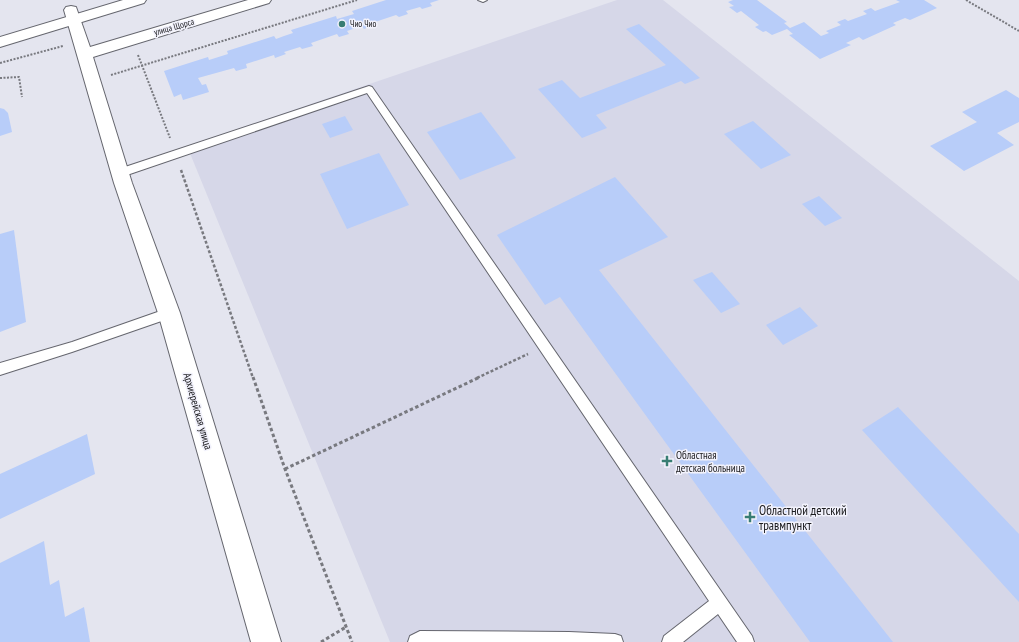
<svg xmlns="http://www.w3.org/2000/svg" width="1019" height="642" font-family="'PT Sans Narrow',sans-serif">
<rect width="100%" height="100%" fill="#e4e5ef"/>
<path fill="#d6d7e8" d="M617,0H663L1019,281V642H390L187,146Z"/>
<g fill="#b8cdf9">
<path d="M386,0H439L430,3L432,6L422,9L420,7L406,11L408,14L399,17L396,15L372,23L374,25L364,29L362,26L347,31L349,34L339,37L337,34L311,43L313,46L302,49L300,47L284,52L286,54L275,58L274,55L246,64L247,68L236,71L234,68L198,78L202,85L206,84L209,92L183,100L181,94L174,97L164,71L208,57L209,60L228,54L227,51L274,36L276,39L284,36L293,33L291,30L336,16L337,19L354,14L352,11Z"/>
<path d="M733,0H757L787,22L784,23L790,28L804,22L821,36L829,33L826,31L841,25L837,22L845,19L848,21L867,14L863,11L871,8L875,11L900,2L896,0H924L937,8L910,20L905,18L893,23L896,25L863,40L859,37L846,43L851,45L820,59L789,35L793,34L787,29L772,35L766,31L763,32L755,27L759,25L741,11L737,13L729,7L734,6L728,2Z"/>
<path d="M639,24L700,78L685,84L681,81L596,115L607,128L582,138L538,89L562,80L580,98L666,65L626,29Z"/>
<path d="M1006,90L1019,98V122L997,133L1014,145L964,171L930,146L977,122L962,112Z"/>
<path d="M0,108L4,109L8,113L12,132L0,136Z"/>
<path d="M481,112L516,158L460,180L427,132Z"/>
<path d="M345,116L353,130L330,138L322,124Z"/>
<path d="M753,121L791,155L761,169L724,134Z"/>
<path d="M379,153L409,205L347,229L320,174Z"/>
<path d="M615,177L668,237L599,270L893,642H810L560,297L545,305L497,235Z"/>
<path d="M819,196L842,218L825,226L802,204Z"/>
<path d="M14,230L26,322L0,332V234Z"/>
<path d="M712,272L740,304L721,313L693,280Z"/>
<path d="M800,307L818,326L783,345L766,325Z"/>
<path d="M898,407L1019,534V602L862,430Z"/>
<path d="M87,434L95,474L0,519V474Z"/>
<path d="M44,541L50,585L59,580L65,617L84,607L90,642H0V563Z"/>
</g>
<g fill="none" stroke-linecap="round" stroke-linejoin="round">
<g stroke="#65666e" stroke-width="2">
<g id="service">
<path d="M478,0H487L483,2Z"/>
<path d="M369,86L372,87L752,636L754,642H737L718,614L683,642H662L664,636L709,601L367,93L124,176H116L115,173L116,170Z"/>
<path d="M169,308L173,309L175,313L173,317L72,352L0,375V363L72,342Z"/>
<path d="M420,631L569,632L615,634L621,636L623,642H408L410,636Z"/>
</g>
</g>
<g stroke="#65666e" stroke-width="2">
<path id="minor" d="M248,0H271L269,3L93,57L132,183L180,313L281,642H251L158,313L114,183L64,10L66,7L71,6L76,7L90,47Z"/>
</g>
<g stroke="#65666e" stroke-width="2">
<path id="secondary" d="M123,0H146L144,3L0,47V37Z"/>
</g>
<g stroke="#78797f" stroke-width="2" stroke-dasharray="2 1.5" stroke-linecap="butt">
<path d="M966,0L1019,31"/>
<path d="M138,55L170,138"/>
<path d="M0,63L63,46"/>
<path d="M111,75L357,0"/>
<path d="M0,78L19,77L22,97"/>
</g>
<g stroke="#78797f" stroke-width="2.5" stroke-dasharray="3 2" stroke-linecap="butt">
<path d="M181,170L253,378"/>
<path d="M477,378L528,354"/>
</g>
<g stroke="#78797f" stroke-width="3" stroke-dasharray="3.5 2.5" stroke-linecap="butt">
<path d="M253,377L285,469L352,642"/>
<path d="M285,469L480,377"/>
<path d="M321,642L346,627"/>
</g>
<use href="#service" fill="#fff" fill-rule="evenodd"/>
<use href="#minor" fill="#fff" fill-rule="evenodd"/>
<use href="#secondary" fill="#fff" fill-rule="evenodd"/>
</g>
<g fill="#387d73" stroke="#f2f2fc" stroke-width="1.5">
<circle cx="342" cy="24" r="4"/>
<path d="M665 455h4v4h4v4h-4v4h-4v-4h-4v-4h4z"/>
<path d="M748 511h4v4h4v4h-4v4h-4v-4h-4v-4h4z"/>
</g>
<g text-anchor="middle" stroke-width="3" stroke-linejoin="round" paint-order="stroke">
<g font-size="9" fill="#1b1b1e" stroke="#f2f2fc" text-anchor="start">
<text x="350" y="27">Чио Чио</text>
</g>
<g font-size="9" fill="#1b1b1e" stroke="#f2f2fc">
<text transform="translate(174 27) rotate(-16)" y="3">улица Щорса</text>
</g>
<g font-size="11" fill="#1b1b1e" stroke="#f2f2fc">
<text transform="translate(198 411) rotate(74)" y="4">Архиерейская улица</text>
</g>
<g font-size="11" fill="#1b1b1e" stroke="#f2f2fc" text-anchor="start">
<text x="676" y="459">Областная<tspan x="676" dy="13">детская больница</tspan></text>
</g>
<g font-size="13" fill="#1b1b1e" stroke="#f2f2fc" text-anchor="start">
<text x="759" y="515">Областной детский<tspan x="759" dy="15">травмпункт</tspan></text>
</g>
</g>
</svg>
